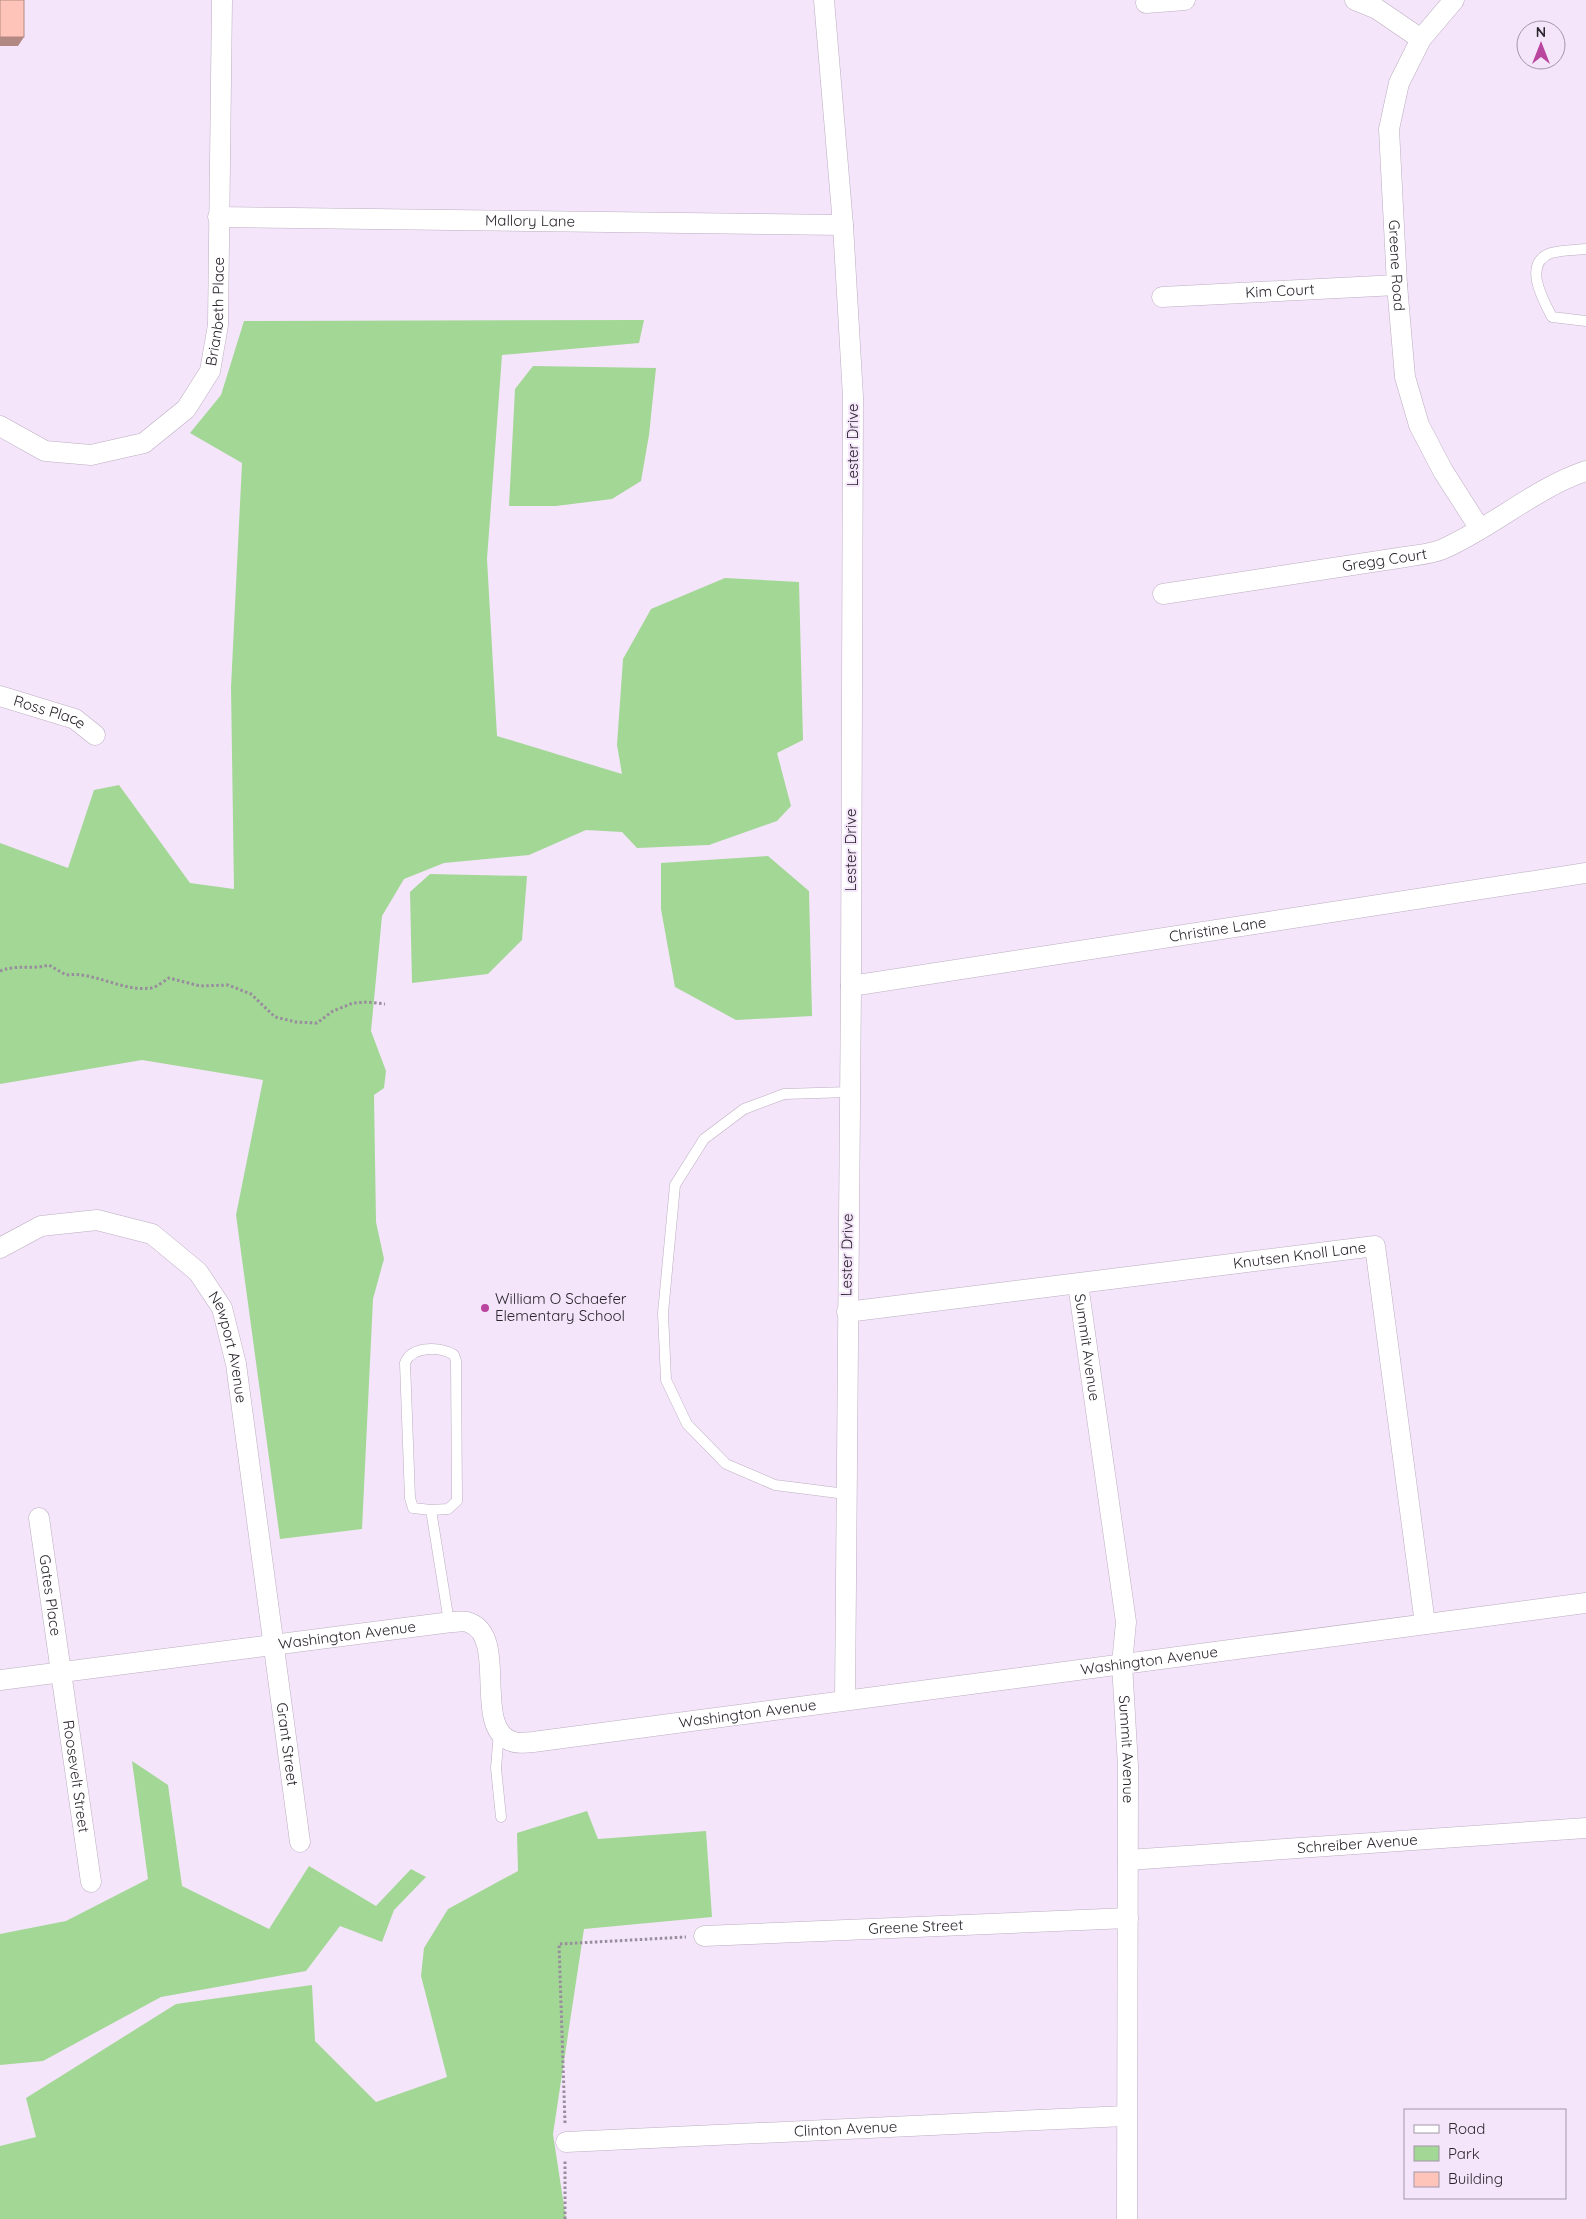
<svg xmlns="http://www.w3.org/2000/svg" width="1586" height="2219" font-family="Quicksand,sans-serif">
<rect width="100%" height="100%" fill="#f4e5fa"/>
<g fill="#a3d796">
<path d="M644,320L639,343L502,355L487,559L497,736L622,774L617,745L623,659L651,609L725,578L799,582L803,740L777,753L791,806L777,821L709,845L637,848L622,832L586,830L529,855L444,863L404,879L382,916L371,1031L386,1071L384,1088L374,1095L376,1222L384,1259L373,1299L362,1529L280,1539L236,1215L263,1080L142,1060L0,1084V843L68,868L94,790L119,785L190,883L234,889L231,687L242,463L190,433L221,395L244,321Z"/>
<path d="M533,366L656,368L649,435L641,481L612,499L556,506H509L515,389Z"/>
<path d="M768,856L809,891L812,1016L736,1020L675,987L661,909V863Z"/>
<path d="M430,874L527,876L522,940L488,974L412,983L410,892Z"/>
<path d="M132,1761L168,1785L182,1886L269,1929L309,1866L376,1906L411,1869L426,1877L394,1910L382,1942L340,1926L306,1971L161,1997L43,2061L0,2065V1934L66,1921L148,1879Z"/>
<path d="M587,1811L598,1839L706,1831L712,1917L584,1929L553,2134L566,2219H0V2146L36,2137L26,2098L176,2004L312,1985L315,2041L376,2102L447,2077L421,1976L424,1948L448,1909L518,1871L517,1833Z"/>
</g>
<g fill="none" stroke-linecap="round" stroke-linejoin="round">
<g stroke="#bcaec1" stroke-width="11">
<g id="lane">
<path d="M1586,249C1575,250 1561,250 1551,253C1522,263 1543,300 1552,317L1586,321"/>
<path d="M846,1494L775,1485L726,1464L687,1424L666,1380L663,1313L675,1185L704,1139L744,1109L784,1094L849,1092"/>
<path d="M431,1510L448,1509L457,1501L456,1361L454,1355C441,1347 412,1345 405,1363L410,1498L413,1508L431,1510L449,1622"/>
<path d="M499,1732L496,1768L501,1817"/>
</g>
</g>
<g stroke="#bcaec1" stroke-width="21">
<g id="street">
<path d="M824,0L843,225L853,397L851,986L845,1700"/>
<path d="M1355,0L1377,9L1421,39"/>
<path id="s1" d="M1454,0L1421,39L1399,83L1389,129L1397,285L1405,377L1419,425L1443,471L1480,529"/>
<path d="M1146,3L1185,0"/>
<path id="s2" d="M218,217L843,225"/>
<path id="s3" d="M1162,297L1397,285"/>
<path id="s4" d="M0,426L45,451L91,455L144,443L186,409L210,371L218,325L222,0"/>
<path id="s5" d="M1163,594L1405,557C1417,555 1432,554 1443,549C1493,527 1535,488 1586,471"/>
<path id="s6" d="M0,696L75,719L95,735"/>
<path id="s7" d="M851,986L1586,873"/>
<path id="s8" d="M0,1248L41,1226L97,1220L152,1234L198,1272L222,1308L236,1364L300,1842"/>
<path id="s9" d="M1078,1284L1126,1622L1122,1664L1128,1766L1127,2219"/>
<path id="s10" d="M847,1312L1375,1246L1425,1624"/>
<path id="s11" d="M39,1518L91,1882"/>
<path id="s12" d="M0,1680L451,1622C457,1622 465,1620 470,1623C509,1638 471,1731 514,1742C519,1744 527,1742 533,1742L1586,1603"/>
<path id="s13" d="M1128,1860L1586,1828"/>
<path id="s14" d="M704,1936L1128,1918"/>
<path id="s15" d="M566,2142L1126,2116"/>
</g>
</g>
<g stroke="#988d9c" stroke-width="3" stroke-dasharray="2.5 2.5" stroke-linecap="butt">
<path d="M0,971C18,964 31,970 49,965L66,975C94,971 122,992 151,988C157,987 164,981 169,978L200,986L228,985L251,994L275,1017L296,1022L317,1023L333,1011L353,1003L368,1002L385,1004"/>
<path d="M565,2123L559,1944L686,1937"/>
<path d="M565,2219V2160"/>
</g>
<use href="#lane" stroke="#fff" stroke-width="10"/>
<use href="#street" stroke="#fff" stroke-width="20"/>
</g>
<path fill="#b28982" d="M0,37H24L18,46H0Z"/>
<rect fill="#ffc4b9" stroke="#b28982" x="0" y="0" width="24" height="37"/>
<circle fill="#b9459f" stroke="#f4e5fa" stroke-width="2" cx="485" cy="1308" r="5"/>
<g text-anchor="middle" stroke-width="4" stroke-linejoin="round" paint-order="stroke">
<g font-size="15" fill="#2a252c" stroke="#f4e5fa">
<text dy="5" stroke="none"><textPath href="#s2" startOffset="312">Mallory Lane</textPath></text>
<text dy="5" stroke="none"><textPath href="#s1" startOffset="284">Greene Road</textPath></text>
<text dy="5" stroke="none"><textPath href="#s3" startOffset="118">Kim Court</textPath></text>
<text dy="5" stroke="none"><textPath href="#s4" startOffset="311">Brianbeth Place</textPath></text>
<text transform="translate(853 445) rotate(-90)" y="5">Lester Drive</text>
<text dy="5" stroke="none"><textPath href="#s5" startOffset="224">Gregg Court</textPath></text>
<text dy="5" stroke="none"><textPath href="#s6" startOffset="52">Ross Place</textPath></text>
<text transform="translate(851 850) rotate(-90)" y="5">Lester Drive</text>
<text dy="5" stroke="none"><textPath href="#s7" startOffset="371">Christine Lane</textPath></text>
<text transform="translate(847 1255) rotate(-89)" y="5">Lester Drive</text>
<text dy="5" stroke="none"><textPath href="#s10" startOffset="456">Knutsen Knoll Lane</textPath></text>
<text dy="5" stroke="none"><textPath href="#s9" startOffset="64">Summit Avenue</textPath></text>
<text dy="5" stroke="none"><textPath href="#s8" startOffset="302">Newport Avenue</textPath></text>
<text dy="5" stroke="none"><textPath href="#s11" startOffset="78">Gates Place</textPath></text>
<text dy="5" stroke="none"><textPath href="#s12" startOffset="350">Washington Avenue</textPath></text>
<text dy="5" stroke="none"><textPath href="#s12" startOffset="1250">Washington Avenue</textPath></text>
<text dy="5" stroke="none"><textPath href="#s12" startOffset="845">Washington Avenue</textPath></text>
<text dy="5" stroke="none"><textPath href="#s8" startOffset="704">Grant Street</textPath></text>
<text dy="5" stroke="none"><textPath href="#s9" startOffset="469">Summit Avenue</textPath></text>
<text dy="5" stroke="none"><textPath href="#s11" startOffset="261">Roosevelt Street</textPath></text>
<text dy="5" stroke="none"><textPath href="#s13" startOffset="230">Schreiber Avenue</textPath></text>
<text dy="5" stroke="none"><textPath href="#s14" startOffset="212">Greene Street</textPath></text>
<text dy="5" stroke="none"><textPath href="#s15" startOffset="280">Clinton Avenue</textPath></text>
</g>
<g font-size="15" fill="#2a252c" stroke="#f4e5fa" text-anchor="start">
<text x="495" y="1304">William O Schaefer<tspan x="495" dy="17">Elementary School</tspan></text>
</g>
</g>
<rect x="1404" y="2109" width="162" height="90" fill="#f4e5fa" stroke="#a398a8"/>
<rect x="1414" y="2125" width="25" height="8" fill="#ffffff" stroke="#a398a8"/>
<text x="1448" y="2134" font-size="15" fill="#2a252c">Road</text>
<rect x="1414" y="2146" width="25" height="15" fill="#a3d796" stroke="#a398a8"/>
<text x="1448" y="2159" font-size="15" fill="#2a252c">Park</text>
<rect x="1414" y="2172" width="25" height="15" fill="#ffc4b9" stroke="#a398a8"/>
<text x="1448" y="2184" font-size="15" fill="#2a252c">Building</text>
<g transform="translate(1541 45)"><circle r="24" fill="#f4e5fa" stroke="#a398a8"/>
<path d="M0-4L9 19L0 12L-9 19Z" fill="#b9459f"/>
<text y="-8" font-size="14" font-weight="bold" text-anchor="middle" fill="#2a252c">N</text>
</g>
</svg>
